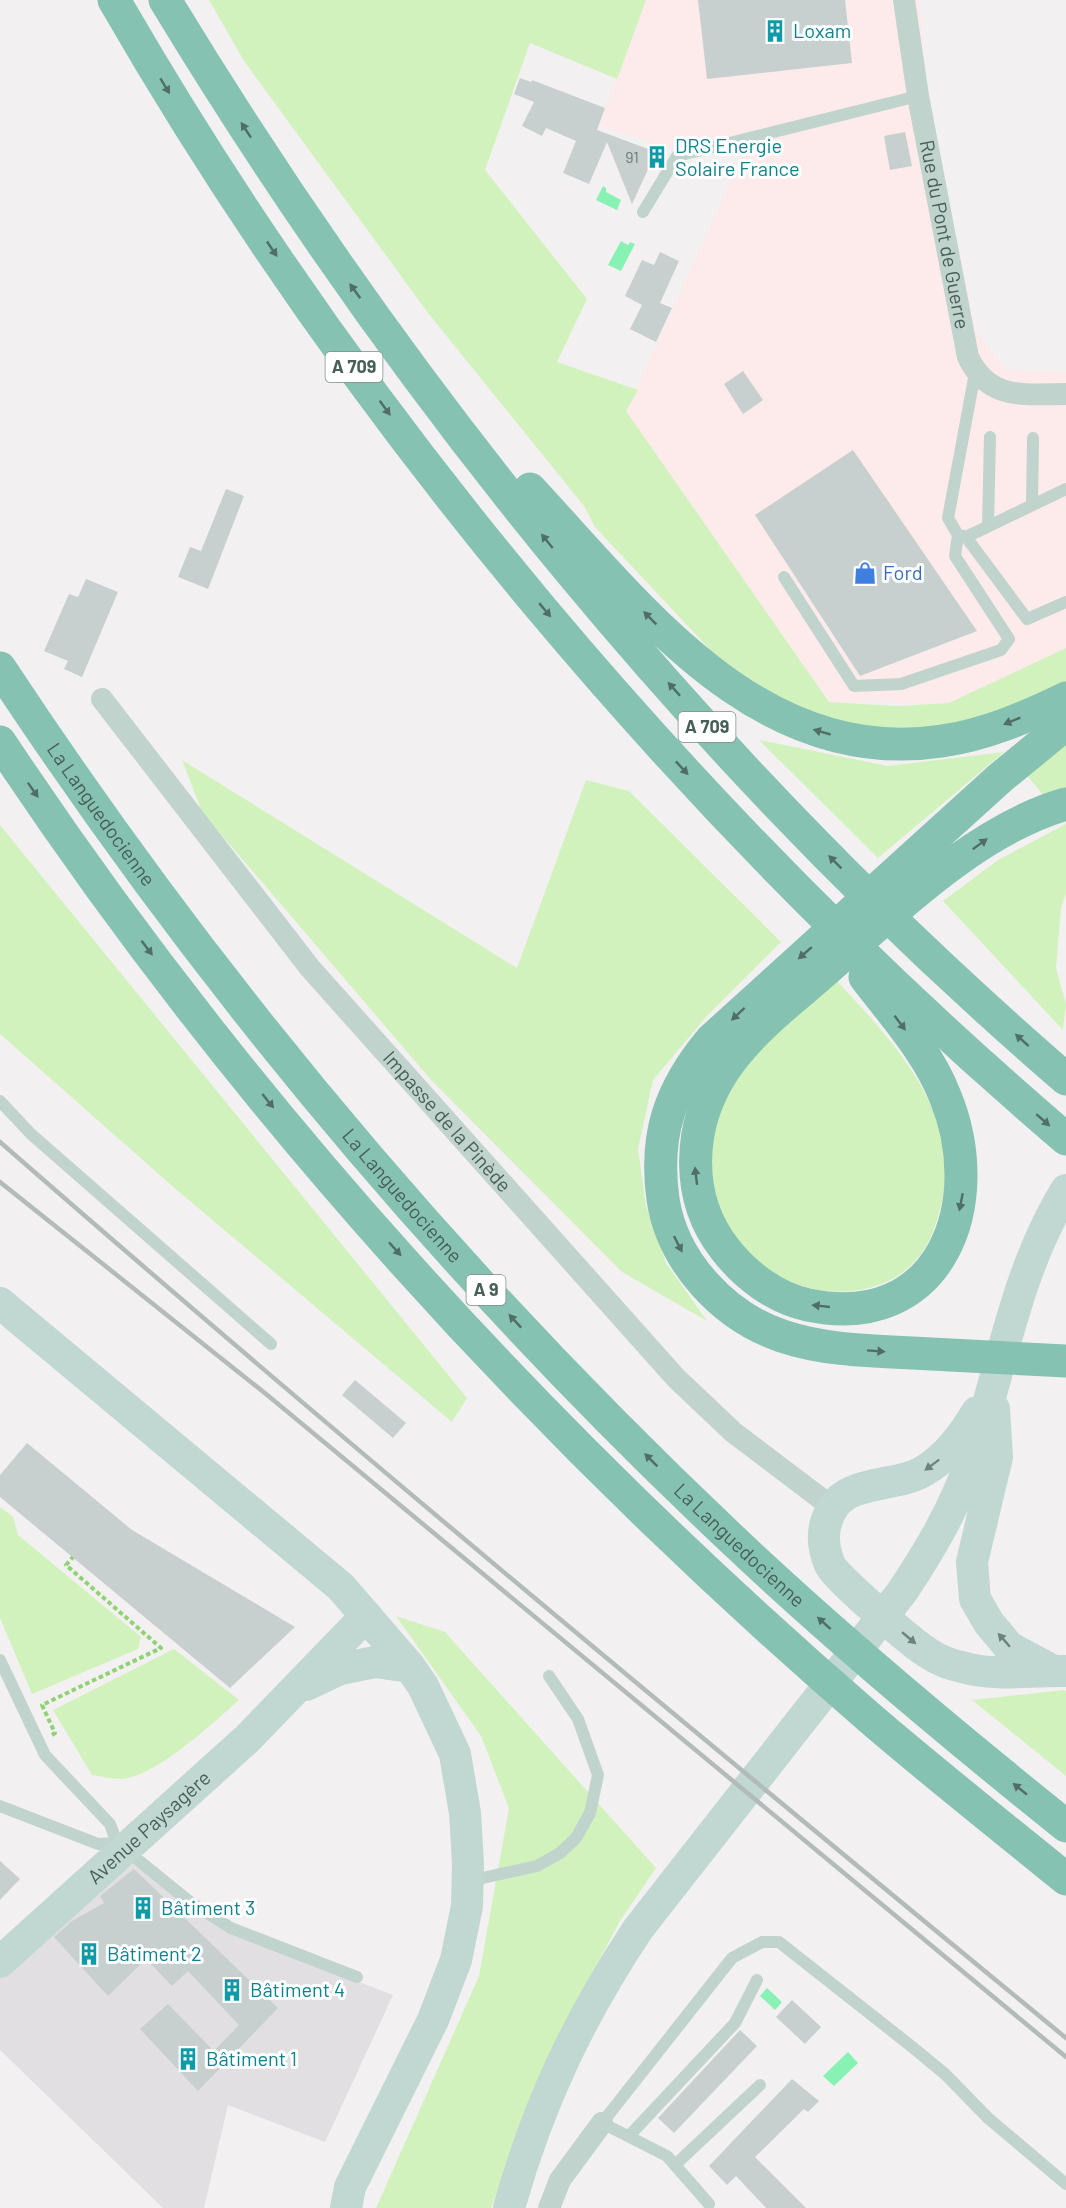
<svg xmlns="http://www.w3.org/2000/svg" width="1066" height="2208" font-family="Barlow,sans-serif">
<rect width="100%" height="100%" fill="#f3f0f2"/>
<path fill="#fdeaeb" d="M646,0H920L928,99L976,332L1007,370L1066,372V648L949,703L829,702L626,411L753,132L676,151L599,125Z"/>
<path fill="#e1dfe1" d="M133,1864L224,1930L393,1995L325,2142L228,2105L204,2208H163L0,2050V1977L104,1883Z"/>
<g fill="#d2f2bd">
<path d="M209,0H646L617,79L530,43L485,170L587,299L557,362L638,390L626,411L829,702L897,706L949,703L1066,648V684L1021,703L936,730L879,728L830,720L792,707L715,655L595,527L584,506L428,313L244,61Z"/>
<path d="M759,740L888,766L1004,752L878,858Z"/>
<path d="M1066,745V790L1044,796L1025,773Z"/>
<path d="M182,760L517,968L586,780L629,791L781,942L707,1016L653,1080L638,1149L646,1206L666,1263L707,1321L622,1272L432,1081L202,812Z"/>
<path d="M1066,824V893L1061,908L1056,968L1066,1004L1063,1030L943,901L998,860Z"/>
<path d="M0,825L467,1398L452,1422L171,1185L0,1034Z"/>
<path d="M837,981C905,1054 975,1129 932,1234C918,1268 889,1287 852,1291C786,1299 723,1247 713,1182C708,1149 717,1109 732,1081C754,1039 801,1011 837,981Z"/>
<path d="M0,1507L13,1517L18,1535L141,1637L138,1649L32,1694L0,1618Z"/>
<path d="M396,1616L445,1632L656,1868L620,1921L558,2037L491,2208H376L479,1976L509,1808L481,1736Z"/>
<path d="M174,1649L239,1700C213,1723 155,1778 120,1779C111,1779 101,1776 92,1775L53,1710Z"/>
<path d="M1066,1691V1776L972,1700L1064,1690Z"/>
</g>
<g fill="#87f2b3">
<path d="M603,186L606,188V192L621,200L617,210L596,200Z"/>
<path d="M621,241L628,245L630,242L635,244L621,271L608,265Z"/>
<path d="M767,1988L782,2002L775,2010L760,1996Z"/>
<path d="M848,2052L858,2063L834,2086L823,2076Z"/>
</g>
<g fill="#c7d0cf">
<path d="M698,0H845L852,63L707,79Z"/>
<path d="M520,78L531,82L532,80L605,108L597,130L656,152L632,204L607,142L589,184L563,173L576,141L546,128L542,136L522,126L534,102L514,94Z"/>
<path d="M905,132L912,166L890,170L884,136Z"/>
<path d="M660,252L679,261L660,303L672,308L656,342L630,329L642,305L625,296L642,260L654,265Z"/>
<path d="M743,371L763,400L743,414L724,384Z"/>
<path d="M853,450L977,631L860,676L755,515Z"/>
<path d="M226,489L244,496L208,589L178,577L190,547L201,551Z"/>
<path d="M86,579L118,592L82,677L64,669L68,661L44,651L69,594L78,597Z"/>
<path d="M355,1380L406,1423L393,1438L342,1395Z"/>
<path d="M27,1443L132,1530L295,1627L230,1688L0,1497V1475Z"/>
<path d="M0,1861L20,1879L0,1900Z"/>
<path d="M134,1869L278,2008L198,2091L140,2029L168,2004L214,2051L239,2025L188,1971L172,1986L146,1959L108,1996L54,1937L72,1921L104,1903L100,1896Z"/>
<path d="M792,2000L821,2027L805,2044L776,2017Z"/>
<path d="M740,2030L757,2046L674,2133L658,2118Z"/>
<path d="M792,2079L819,2101L808,2112L804,2109L755,2157L806,2208H766L736,2176L727,2185L709,2166Z"/>
</g>
<g fill="none" stroke-linecap="round" stroke-linejoin="round">
<path stroke="#8ed372" stroke-width="4" stroke-dasharray="4.5 3" stroke-linecap="butt" d="M52,1735L55,1733L42,1705L161,1648L66,1565L73,1557"/>
<g stroke="#c0d3cd" stroke-width="12">
<path d="M643,212L677,156L918,96"/>
<path d="M1066,489L966,537L1027,619L1066,602"/>
<path d="M1032,505L1033,438"/>
<path d="M988,526L990,437"/>
<path d="M963,536L958,535L948,518L975,373"/>
<path d="M784,577L854,686L901,684L1001,650L1009,639L955,556L958,535"/>
<path d="M0,1101L31,1134L271,1344"/>
<path d="M0,1660L45,1755L110,1824L117,1843L190,1902L231,1928L357,1977"/>
<path d="M0,1806L98,1844L117,1843"/>
<path d="M469,1881L537,1866L560,1853L576,1838L590,1813L598,1775L578,1719L549,1676"/>
<path d="M629,2136L735,2023L757,1980"/>
<path d="M675,2165L760,2085"/>
<path d="M709,2204L667,2156L602,2123L732,1958L762,1942H779L911,2046L945,2074L988,2118L1066,2184"/>
</g>
<g stroke="#c0d3cd" stroke-width="22">
<path id="s1" d="M904,0L918,96L968,357C989,401 1024,394 1066,394"/>
<path id="s2" d="M102,699L310,968L676,1378L733,1432L832,1507"/>
<path d="M549,2208L560,2180L602,2123"/>
</g>
<g stroke="#c0d8d1" stroke-width="32">
<path d="M0,1303L341,1587L410,1667L423,1686L455,1754L465,1813L468,1864L467,1906L456,1960L433,2020L350,2187L346,2208"/>
<path d="M994,1409L997,1457L972,1562L975,1599L989,1623L1009,1647L1052,1670"/>
<path d="M977,1412C963,1435 946,1459 922,1472C896,1487 848,1480 832,1509C821,1527 822,1546 830,1565C836,1578 913,1644 928,1653C937,1659 951,1665 962,1667C996,1677 1031,1670 1066,1671"/>
<path d="M306,1685L340,1669L375,1662L410,1667"/>
<path id="s3" d="M0,1962L248,1738L366,1616"/>
<path d="M509,2208C538,2104 579,2018 638,1929L902,1592C929,1551 954,1510 970,1463C1002,1370 1014,1275 1066,1190"/>
</g>
<g stroke="#85c2b1" stroke-width="33">
<path d="M114,0C358,424 694,821 1066,1139"/>
<path d="M165,0C408,401 710,772 1066,1079"/>
<path d="M530,489C640,607 759,769 942,741C985,735 1027,717 1066,698"/>
<path id="s4" d="M0,668C214,993 468,1293 752,1558C853,1652 959,1740 1066,1826"/>
<path d="M1066,724L1000,778L711,1040C670,1089 654,1135 663,1199C672,1261 723,1316 782,1336C823,1350 869,1351 912,1353C963,1356 1015,1358 1066,1361"/>
<path d="M0,742C241,1106 541,1434 871,1719C935,1774 1001,1826 1066,1879"/>
<path d="M865,977C893,1014 928,1052 945,1096C989,1202 942,1333 808,1305C775,1298 745,1275 725,1249C684,1197 688,1124 724,1070C745,1039 775,1013 804,989C880,925 970,831 1066,804"/>
</g>
<g stroke="#b2bbb9" stroke-width="4.5">
<path d="M0,1142C349,1447 708,1743 1066,2038"/>
<path d="M0,1182L266,1394L1066,2057"/>
</g>
</g>
<defs><path id="oneway-solid" d="M-6-.8H1V-3.2L6.5 0L1 3.2V.8H-6Z" transform="scale(1.5)"/></defs>
<g fill="#506e64">
<use href="#oneway-solid" transform="translate(165 86) rotate(59)"/>
<use href="#oneway-solid" transform="translate(246 130) rotate(-123)"/>
<use href="#oneway-solid" transform="translate(272 249) rotate(56)"/>
<use href="#oneway-solid" transform="translate(355 291) rotate(-126)"/>
<use href="#oneway-solid" transform="translate(385 408) rotate(54)"/>
<use href="#oneway-solid" transform="translate(547 541) rotate(-129)"/>
<use href="#oneway-solid" transform="translate(545 610) rotate(50)"/>
<use href="#oneway-solid" transform="translate(650 618) rotate(-135)"/>
<use href="#oneway-solid" transform="translate(674 689) rotate(-132)"/>
<use href="#oneway-solid" transform="translate(1012 721) rotate(158)"/>
<use href="#oneway-solid" transform="translate(822 732) rotate(-164)"/>
<use href="#oneway-solid" transform="translate(682 768) rotate(47)"/>
<use href="#oneway-solid" transform="translate(33 790) rotate(55)"/>
<use href="#oneway-solid" transform="translate(980 844) rotate(-36)"/>
<use href="#oneway-solid" transform="translate(835 862) rotate(-135)"/>
<use href="#oneway-solid" transform="translate(147 948) rotate(53)"/>
<use href="#oneway-solid" transform="translate(805 953) rotate(139)"/>
<use href="#oneway-solid" transform="translate(738 1014) rotate(137)"/>
<use href="#oneway-solid" transform="translate(900 1023) rotate(53)"/>
<use href="#oneway-solid" transform="translate(1022 1040) rotate(-138)"/>
<use href="#oneway-solid" transform="translate(268 1101) rotate(51)"/>
<use href="#oneway-solid" transform="translate(1043 1120) rotate(41)"/>
<use href="#oneway-solid" transform="translate(696 1176) rotate(-97)"/>
<use href="#oneway-solid" transform="translate(961 1202) rotate(101)"/>
<use href="#oneway-solid" transform="translate(678 1244) rotate(63)"/>
<use href="#oneway-solid" transform="translate(395 1249) rotate(48)"/>
<use href="#oneway-solid" transform="translate(821 1306) rotate(-174)"/>
<use href="#oneway-solid" transform="translate(515 1321) rotate(-133)"/>
<use href="#oneway-solid" transform="translate(876 1351) rotate(4)"/>
<use href="#oneway-solid" transform="translate(651 1460) rotate(-135)"/>
<use href="#oneway-solid" transform="translate(824 1623) rotate(-138)"/>
<use href="#oneway-solid" transform="translate(1020 1789) rotate(-141)"/>
</g>
<g fill="#6b837c">
<use href="#oneway-solid" transform="translate(932 1465) rotate(143)"/>
<use href="#oneway-solid" transform="translate(909 1638) rotate(40)"/>
<use href="#oneway-solid" transform="translate(1004 1640) rotate(-131)"/>
</g>
<defs>
<g id="building-bare" transform="scale(1.8)"><path d="M-4-6H4V6H1V3H-1V6H-4ZM-2.5-4.3h1.7v1.8h-1.7ZM.8-4.3h1.7v1.8H.8ZM-2.5-1h1.7V.8h-1.7ZM.8-1h1.7V.8H.8Z" fill="#0f9aa8" stroke="#fff" stroke-width="2.5" paint-order="stroke"/></g>
<g id="shop-bare" transform="scale(1.8)"><path d="M-5-2.5h2.3a2.7 3.5 0 0 1 5.4 0H5L5.5 6h-11ZM-1.5-2.5h3a1.5 2.3 0 0 0-3 0Z" fill="#3f7fe0" stroke="#fff" stroke-width="2.5" paint-order="stroke"/></g>
</defs>
<g fill-rule="evenodd">
<use href="#building-bare" x="775" y="31"/>
<use href="#building-bare" x="657" y="157"/>
<use href="#shop-bare" x="865" y="573"/>
<use href="#building-bare" x="143" y="1908"/>
<use href="#building-bare" x="89" y="1954"/>
<use href="#building-bare" x="232" y="1990"/>
<use href="#building-bare" x="188" y="2059"/>
</g>
<g text-anchor="middle" stroke-width="6" stroke-linejoin="round" paint-order="stroke">
<g font-size="16" fill="#677b75">
<text x="632" y="163">91</text>
</g>
<g fill="#fff" stroke="#7e8f89" stroke-width="1.5">
<rect x="325.5" y="352" width="57" height="30" rx="4.5"/>
<rect x="678.5" y="712" width="57" height="30" rx="4.5"/>
<rect x="466.5" y="1275" width="39" height="30" rx="4.5"/>
</g>
<g font-size="18" font-weight="bold" fill="#475f57">
<text x="354" y="373">A 709</text>
<text x="707" y="733">A 709</text>
<text x="486" y="1296">A 9</text>
</g>
<g font-size="20" fill="#0d838f" stroke="#fff" text-anchor="start">
<text x="793" y="38">Loxam</text>
<text x="675" y="153">DRS Energie<tspan x="675" dy="23">Solaire France</tspan></text>
<text x="161" y="1915">Bâtiment 3</text>
<text x="107" y="1961">Bâtiment 2</text>
<text x="250" y="1997">Bâtiment 4</text>
<text x="206" y="2066">Bâtiment 1</text>
</g>
<g font-size="20" fill="#475f57" stroke="#fff">
<text dy="7" stroke="none"><textPath href="#s1" startOffset="238">Rue du Pont de Guerre</textPath></text>
<text dy="7" stroke="none"><textPath href="#s4" startOffset="178">La Languedocienne</textPath></text>
<text dy="7" stroke="none"><textPath href="#s2" startOffset="546">Impasse de la Pinède</textPath></text>
<text dy="7" stroke="none"><textPath href="#s4" startOffset="664">La Languedocienne</textPath></text>
<text dy="7" stroke="none"><textPath href="#s4" startOffset="1150">La Languedocienne</textPath></text>
<text dy="7" stroke="none"><textPath href="#s3" startOffset="201">Avenue Paysagère</textPath></text>
</g>
<g font-size="20" fill="#366cbe" stroke="#fff" text-anchor="start">
<text x="883" y="580">Ford</text>
</g>
</g>
</svg>
